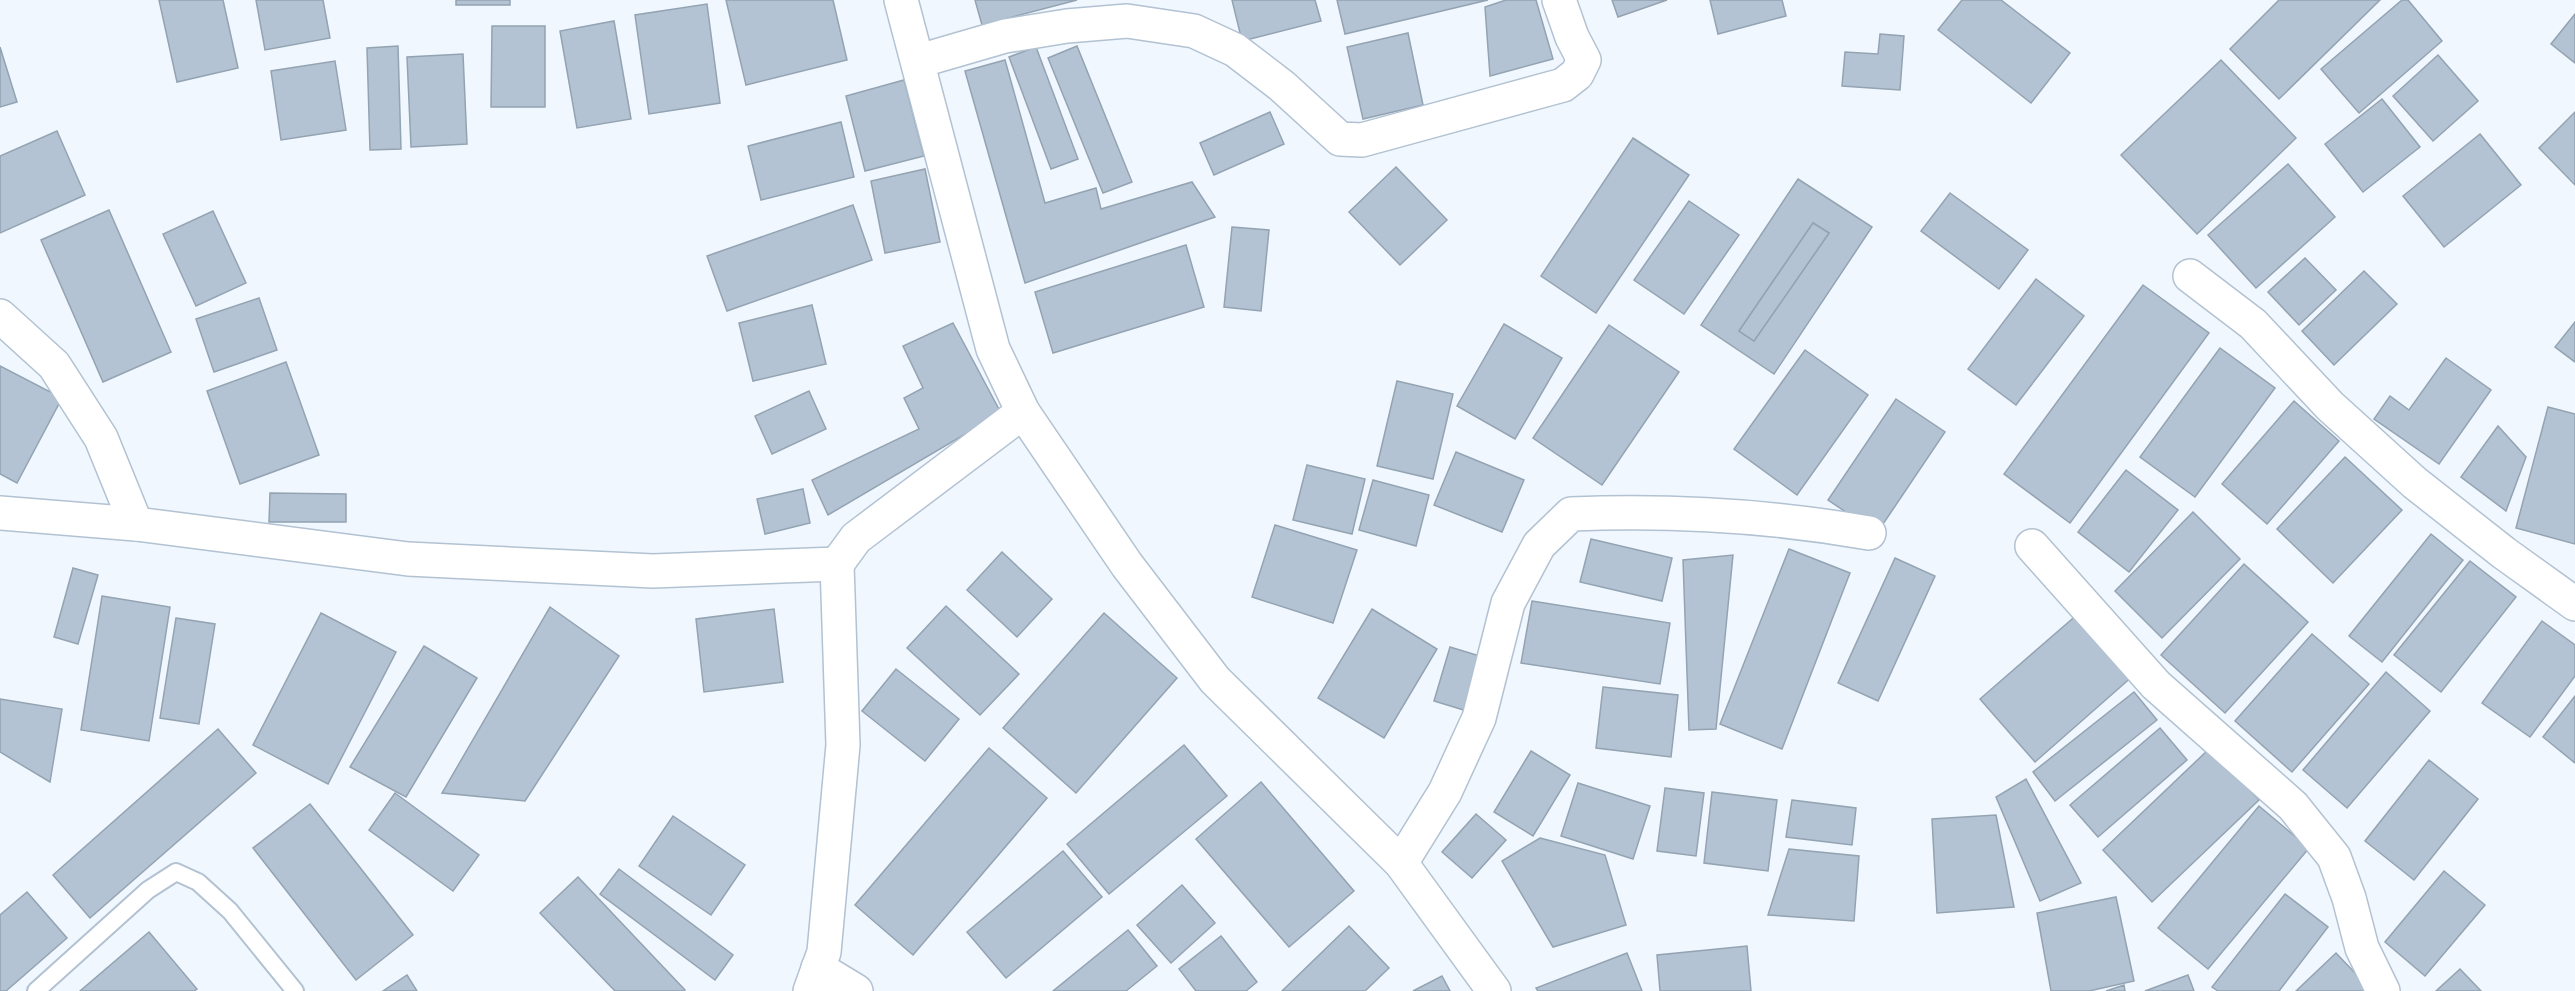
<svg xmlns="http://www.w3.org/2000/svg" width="2575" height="991" font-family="Quicksand,sans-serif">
<rect width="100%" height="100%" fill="#f0f7fe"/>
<g fill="#b4c3d3" stroke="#93a3b2" stroke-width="1.5" fill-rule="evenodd">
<path d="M159,0H223L238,68L177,82Z"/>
<path d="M256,0H323L330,38L265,50Z"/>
<rect x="456" y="0" width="54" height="5"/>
<path d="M726,0H833L847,60L746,85Z"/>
<path d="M975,0H1077L982,25Z"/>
<path d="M1232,0H1315L1321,21L1242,41Z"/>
<path d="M1337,0H1488L1345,34Z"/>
<path d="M1506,0H1536L1553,59L1490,76L1485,7Z"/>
<path d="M1612,0H1667L1618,17Z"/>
<path d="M1710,0H1782L1786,16L1718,34Z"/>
<path d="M1962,0H2001L2070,53L2031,103L1938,30Z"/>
<path d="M2279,0H2380L2279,99L2230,49Z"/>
<path d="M2402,0H2408L2442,41L2359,113L2321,69Z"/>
<path d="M707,4L720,103L649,114L635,15Z"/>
<path d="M2575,14V63L2551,44Z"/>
<path d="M614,21L631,119L577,128L560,31Z"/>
<path d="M492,26H545V107H491Z"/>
<path d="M1408,33L1423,105L1363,119L1347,47Z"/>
<path d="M1880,34L1904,36L1900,90L1842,86L1845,52L1878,54Z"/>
<path d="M398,46L401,149L370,150L367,48Z"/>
<path d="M1077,46L1132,182L1103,193L1048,58Z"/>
<path d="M0,47L17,102L0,107Z"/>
<path d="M1036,47L1078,159L1051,169L1009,57Z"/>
<path d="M463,54L467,144L411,147L407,57Z"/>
<path d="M2438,55L2478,101L2433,141L2393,96Z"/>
<path d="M1005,60L1045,203L1096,188L1101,209L1192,182L1215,217L1025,283L965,71Z"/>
<path d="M2221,60L2296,138L2197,234L2121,155Z"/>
<path d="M335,61L346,130L281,140L271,71Z"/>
<path d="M904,80L924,156L865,171L846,96Z"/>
<path d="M2382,99L2420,147L2363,192L2325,144Z"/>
<path d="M1270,112L1284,144L1214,175L1200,143Z"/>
<path d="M2575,112V185L2539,148Z"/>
<path d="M841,122L854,177L761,200L748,146Z"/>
<path d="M57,131L85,195L0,233V156Z"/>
<path d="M2480,134L2521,185L2444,247L2403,196Z"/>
<path d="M1633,138L1689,175L1596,313L1541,276Z"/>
<path d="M2288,164L2335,217L2256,288L2208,235Z"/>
<path d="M1396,167L1447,220L1400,265L1349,212Z"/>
<path d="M925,169L940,242L885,253L871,181Z"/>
<path d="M1798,179L1872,227L1774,374L1701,325ZM1813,223L1829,233L1754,341L1739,331Z"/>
<path d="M1950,193L2028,250L1999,289L1921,231Z"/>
<path d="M1689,201L1739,235L1684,314L1634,280Z"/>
<path d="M853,205L872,260L727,311L707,256Z"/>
<path d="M109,210L171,352L103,382L41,240Z"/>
<path d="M213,211L246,283L196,306L163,234Z"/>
<path d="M1813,223L1829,233L1754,341L1739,331Z"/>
<path d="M1232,227L1269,230L1261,311L1224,307Z"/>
<path d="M1186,245L1204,307L1053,353L1035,292Z"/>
<path d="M2305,258L2336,290L2299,325L2268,292Z"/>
<path d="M2364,271L2397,304L2334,365L2302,331Z"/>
<path d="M2036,279L2084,316L2016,405L1968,369Z"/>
<path d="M2143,285L2209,333L2070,523L2004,474Z"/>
<path d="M259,298L277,350L214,372L196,319Z"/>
<path d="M812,305L826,364L753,381L739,323Z"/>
<path d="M2575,322V362L2555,347Z"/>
<path d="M953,323L1001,413L828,515L812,480L919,429L904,398L923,388L903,346Z"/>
<path d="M1504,324L1562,358L1515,439L1457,406Z"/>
<path d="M1609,325L1679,372L1602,485L1533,438Z"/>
<path d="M2220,348L2275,388L2195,497L2140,457Z"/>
<path d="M1805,350L1868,395L1797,495L1734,449Z"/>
<path d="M2446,358L2491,390L2439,464L2374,419L2390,396L2409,410Z"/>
<path d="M286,362L319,455L240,484L207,391Z"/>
<path d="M0,366L62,398L17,483L0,474Z"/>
<path d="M1397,381L1453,394L1433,479L1377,466Z"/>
<path d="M809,391L826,429L772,454L755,416Z"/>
<path d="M1896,399L1945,432L1877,533L1828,500Z"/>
<path d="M2294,401L2339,441L2267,524L2222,484Z"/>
<path d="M2548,407L2575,414V544L2516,528Z"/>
<path d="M2498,426L2526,457L2506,511L2461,477Z"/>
<path d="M1456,452L1524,480L1502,532L1434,505Z"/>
<path d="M2345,457L2402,510L2333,583L2277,529Z"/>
<path d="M1307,465L1365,479L1352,534L1293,520Z"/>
<path d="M2126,470L2178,510L2129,572L2078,532Z"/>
<path d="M1373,480L1429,495L1416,546L1359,530Z"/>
<path d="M803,489L810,523L765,534L757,499Z"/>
<path d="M270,493L346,494V522H269Z"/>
<path d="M2193,512L2240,559L2162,638L2115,591Z"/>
<path d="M1275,525L1357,550L1333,623L1252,597Z"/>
<path d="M2431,534L2463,560L2382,662L2349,636Z"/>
<path d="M1591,539L1672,558L1662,601L1580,582Z"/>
<path d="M1789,549L1850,573L1782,749L1720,724Z"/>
<path d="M1002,552L1052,599L1017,637L967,590Z"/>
<path d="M1733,555L1716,729L1689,730L1683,560Z"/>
<path d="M1895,558L1935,576L1878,701L1838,683Z"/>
<path d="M2470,561L2516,597L2441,692L2394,655Z"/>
<path d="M2244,564L2308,622L2225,713L2161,655Z"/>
<path d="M73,568L98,575L78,644L54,637Z"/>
<path d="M102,596L170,607L149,741L81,730Z"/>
<path d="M1532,601L1670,623L1660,684L1521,663Z"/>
<path d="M946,606L1019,674L980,715L907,648Z"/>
<path d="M550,607L619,656L525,801L442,793Z"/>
<path d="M774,609L783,682L704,692L696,619Z"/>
<path d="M1372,609L1437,649L1384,738L1318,698Z"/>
<path d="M321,613L396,652L328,784L253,745Z"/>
<path d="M1104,613L1177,678L1076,793L1003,728Z"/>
<path d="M2079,613L2134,675L2035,762L1980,699Z"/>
<path d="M176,618L215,624L199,724L160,718Z"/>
<path d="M2542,621L2575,645V676L2530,737L2482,703Z"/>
<path d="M2312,634L2369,684L2292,772L2235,721Z"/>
<path d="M424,646L477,678L406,797L350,767Z"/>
<path d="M1450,647L1483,657L1467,711L1434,701Z"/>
<path d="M896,669L959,719L925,761L862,711Z"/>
<path d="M2386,672L2430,711L2347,808L2303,770Z"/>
<path d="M1603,687L1678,695L1671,757L1596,748Z"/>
<path d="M2134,692L2157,720L2055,801L2033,772Z"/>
<path d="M2575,696V763L2543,737Z"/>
<path d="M0,699L62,709L50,782L0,752Z"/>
<path d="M2160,728L2187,760L2098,837L2070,805Z"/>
<path d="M218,729L256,773L90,918L53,875Z"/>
<path d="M1184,745L1227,796L1109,894L1067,844Z"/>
<path d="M989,748L1047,798L913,955L855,905Z"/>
<path d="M2210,748L2259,800L2152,902L2103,850Z"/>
<path d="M1531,751L1570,775L1533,836L1494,812Z"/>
<path d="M2429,760L2478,799L2414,880L2365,841Z"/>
<path d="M2026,779L2081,883L2040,901L1996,797Z"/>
<path d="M1261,782L1354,891L1289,947L1196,839Z"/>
<path d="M1578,783L1650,806L1633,859L1561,836Z"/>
<path d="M1665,788L1704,793L1696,856L1657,851Z"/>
<path d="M1712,792L1777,800L1768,871L1704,863Z"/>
<path d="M395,793L479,855L453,891L369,830Z"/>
<path d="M1792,800L1856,808L1852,845L1786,837Z"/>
<path d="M310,804L413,935L356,980L253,848Z"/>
<path d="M2259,806L2309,848L2208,969L2158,928Z"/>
<path d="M1476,814L1506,840L1472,878L1442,852Z"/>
<path d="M1996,815L2014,907L1937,913L1932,819Z"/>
<path d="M673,816L745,865L711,915L639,866Z"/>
<path d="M1540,838L1605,855L1626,925L1553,947L1502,861Z"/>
<path d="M1789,849L1859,856L1854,921L1768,915Z"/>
<path d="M1063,851L1102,897L1006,978L967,932Z"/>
<path d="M619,869L733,955L715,980L600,894Z"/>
<path d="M2444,871L2485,905L2425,976L2385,942Z"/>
<path d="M578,877L685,990L684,991H615L540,913Z"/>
<path d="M1182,885L1215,923L1171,963L1137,925Z"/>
<path d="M27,892L67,938L6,991H0V915Z"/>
<path d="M2285,894L2328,927L2279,991H2218L2212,987Z"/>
<path d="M2116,897L2134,981L2089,991H2051L2037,913Z"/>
<path d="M1349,926L1389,968L1365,991H1282Z"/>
<path d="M1128,930L1157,966L1126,991H1053Z"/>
<path d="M149,932L197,989L194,991H80Z"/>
<path d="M1221,936L1257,982L1246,991H1196L1179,969Z"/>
<path d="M1747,946L1751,991H1660L1657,955Z"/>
<path d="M1627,953L1642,991H1538L1536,988Z"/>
<path d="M2336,953L2372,991H2296Z"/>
<path d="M2460,969L2481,991H2436Z"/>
<path d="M407,975L417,991H383Z"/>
<path d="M2188,975L2194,991H2145Z"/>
<path d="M1442,976L1450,991H1413Z"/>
<path d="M2124,985L2125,991H2106Z"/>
</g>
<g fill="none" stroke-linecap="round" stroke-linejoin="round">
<g stroke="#b2c2d2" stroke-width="20">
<path id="lane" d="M36,991L148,890L176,872L198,882L230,911L295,991"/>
</g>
<g stroke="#b2c2d2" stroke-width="36">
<g id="street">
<path d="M919,61L1005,36L1067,26L1127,21L1194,31L1235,50L1282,86L1340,139L1362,140L1563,85L1577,74L1584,60L1572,37L1559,0"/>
<path d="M2190,276L2253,324L2330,406L2415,483L2504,553L2575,604"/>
<path d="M0,316L54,365L101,438L136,524"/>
<path d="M0,513L136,524L408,559L653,571L837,564"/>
<path d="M2032,546L2156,685L2293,806L2334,857L2349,898L2362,948L2383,991"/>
<path d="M1401,863L1445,792L1479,718L1508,603L1539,545L1571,514C1668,510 1772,516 1869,533"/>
<path d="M818,968L856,991"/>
<path d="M810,991L824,952L843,745L837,564L856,538L1023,412"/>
</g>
</g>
<g stroke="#b2c2d2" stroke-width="36">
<path id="secondary" d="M901,0L993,349L1023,412L1127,565L1215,680L1401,863L1494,991"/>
</g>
<use href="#lane" stroke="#fff" stroke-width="16"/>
<use href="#street" stroke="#fff" stroke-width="33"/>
<use href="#secondary" stroke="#fff" stroke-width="33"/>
</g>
</svg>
